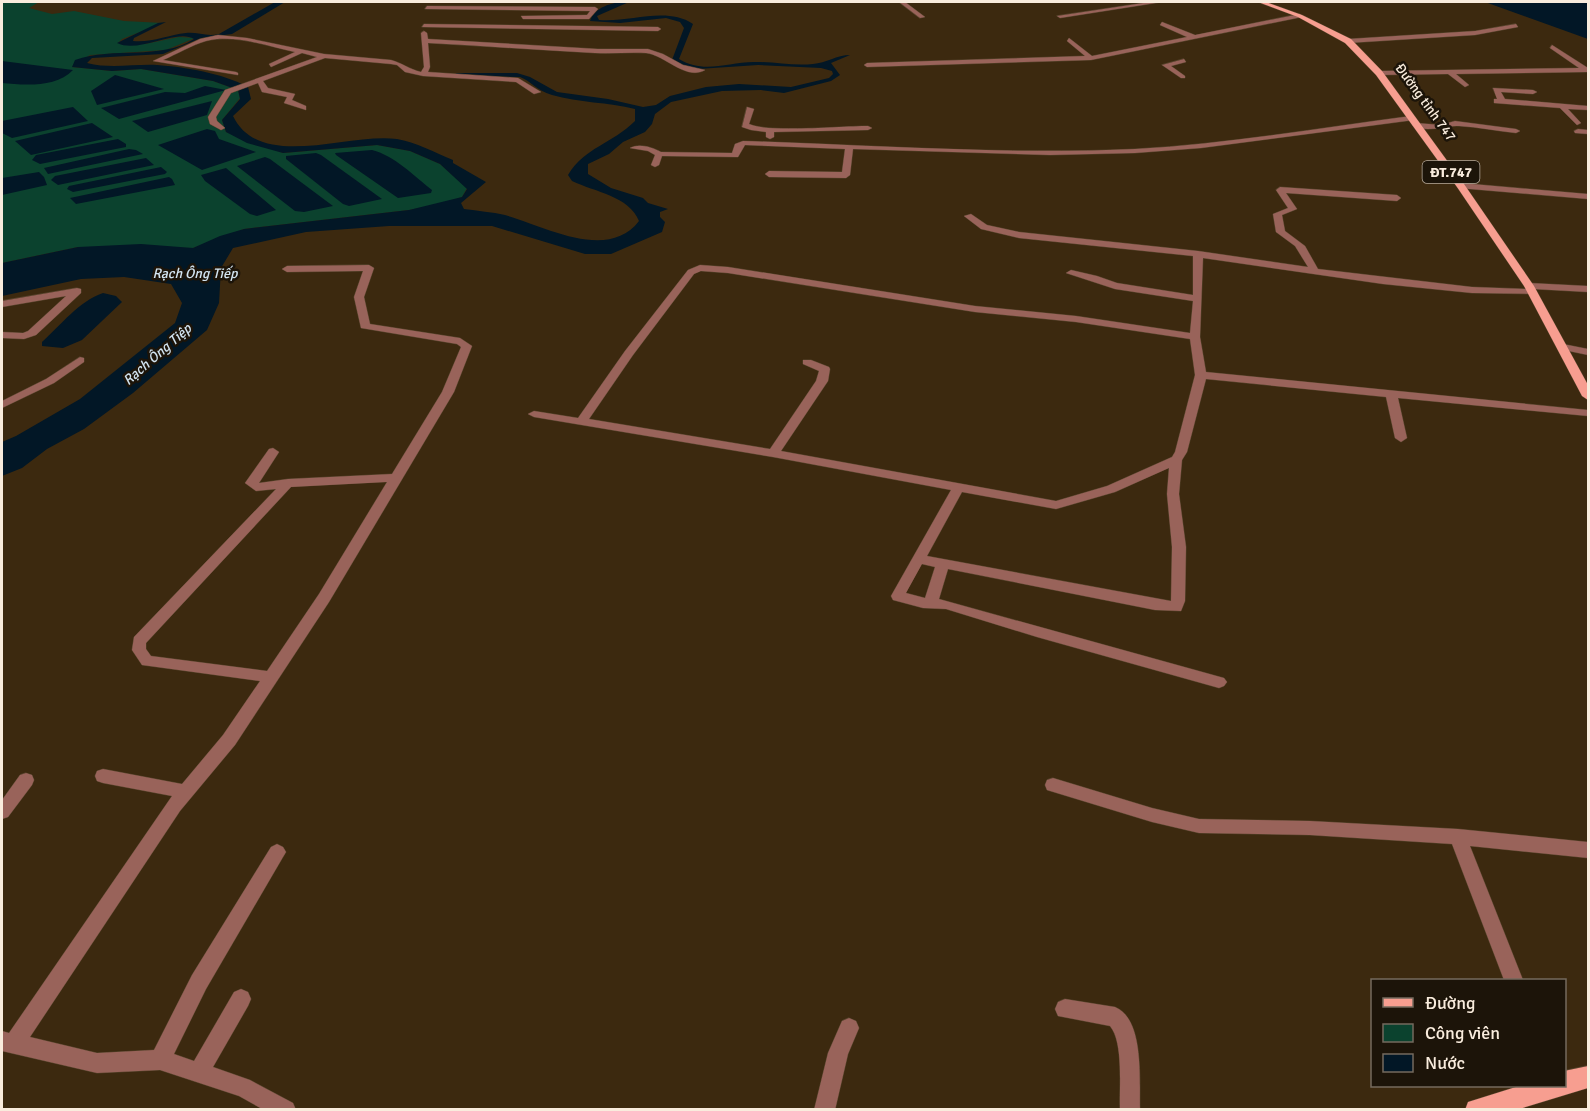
<svg xmlns="http://www.w3.org/2000/svg" width="1590" height="1111" font-family="Signika,sans-serif">
<rect width="100%" height="100%" fill="#3c290f"/>
<path fill="#0b422e" d="M2,2H39L29,8L52,14L74,11L124,21L163,23L122,39L118,43L145,44L179,37L195,38L166,50L90,55L72,67L112,71L141,69L213,81L238,90L240,98L222,120L226,132L283,153L377,145L410,151L440,164L467,188L462,197L441,204L409,210L244,229L193,248L78,247L2,263Z"/>
<g fill="#021726">
<path d="M275,2H285L232,34L201,38L163,54L92,58L87,63C110,69 133,64 157,65C185,67 222,73 248,87L251,99L233,116C260,172 349,132 397,139C415,142 436,153 453,160V163L486,182L461,203L464,209C478,211 492,212 505,215C544,226 608,262 639,221C629,196 595,192 572,181L568,175C585,147 612,144 635,121V109C608,102 579,103 552,95C536,90 531,81 520,77L455,76L456,73H517L530,77L557,92L608,99L643,107L656,105L670,96L706,87L739,84L791,87L829,78L833,74L832,71L821,68L758,65L698,69L682,66L672,60L684,28L680,22L666,18L620,23L590,21C595,6 615,1 629,2L597,16L599,20C629,23 666,6 693,24L679,59C705,75 729,61 757,62C776,62 794,66 813,64C826,63 837,55 850,55L831,63L840,75L831,81L784,93L761,90L722,91L671,102L655,114L652,124L645,132L623,142L609,154L588,164V174L611,188L643,198L648,203L668,209L660,212V217L665,222L662,232L611,254H585L492,226H389L306,232L233,248L221,268L219,303L207,330L133,393L84,429L47,449L22,468L2,476V442L16,436L80,399L175,323L182,303L171,284L124,277L81,279L2,296V263L78,247L141,244L193,248L220,236L244,229L409,210L462,197L467,189L440,164L410,151L377,145L283,153L247,143L226,132L222,120L240,99L238,90L213,81L141,69L112,71L72,67L75,60C114,46 159,61 194,39C177,28 139,54 117,43L158,23L166,22L134,38L133,41C151,43 168,35 186,33C198,32 207,37 219,34Z"/>
<path d="M1485,2H1588V39Z"/>
<path d="M2,61L73,70C56,88 24,85 2,83Z"/>
<path d="M115,75L164,89L97,105L91,91Z"/>
<path d="M205,86L226,90L119,119L101,108L165,92L185,93Z"/>
<path d="M212,101L207,115L148,132L132,121Z"/>
<path d="M73,107L88,121L12,138L2,133V121Z"/>
<path d="M92,123L113,137L31,155L15,141Z"/>
<path d="M207,129L215,131L219,139L256,152L202,170L158,145Z"/>
<path d="M118,139L126,144V147L40,164L32,160L36,155Z"/>
<path d="M129,149L136,150L143,154L48,174L44,168Z"/>
<path d="M372,150C395,156 414,176 432,190L431,193L398,198L336,155L335,153Z"/>
<path d="M316,153L321,155L382,199L349,206L343,204L286,159V156Z"/>
<path d="M265,157L270,159L333,206L304,212L295,211L237,166Z"/>
<path d="M146,158L154,165L58,185L51,180L55,176Z"/>
<path d="M161,167L167,172L165,174L73,192L67,189L69,186Z"/>
<path d="M226,168L276,210L257,216L250,214L205,181L201,175Z"/>
<path d="M39,172L44,177L47,185L2,195V178Z"/>
<path d="M169,177L172,179L175,185L76,204L70,198Z"/>
<path d="M103,293L116,296L122,302L82,340L63,348L42,346V342C61,325 79,301 103,293Z"/>
</g>
<g fill="none" stroke-linecap="round" stroke-linejoin="round">
<g stroke="#56442c" stroke-width="1">
<g id="street">
<path d="M899,2H905L925,17L920,18Z"/>
<path d="M1150,2H1162L1060,18L1057,16Z"/>
<path d="M427,6L595,7L598,9L589,19H523L521,16L587,15L590,11L425,9Z"/>
<path d="M1300,14L1302,17L1091,60L867,67L864,65L867,63L1085,56L1067,41L1069,38L1092,56L1187,37L1160,25L1162,22L1195,35Z"/>
<path d="M424,24L658,27L661,29L658,31L422,27Z"/>
<path d="M1516,24L1518,27L1475,35L1348,43L1345,41L1348,39L1475,31Z"/>
<path d="M424,31L427,33L428,39L598,49H648L663,54L683,65L705,70C686,81 665,55 646,53C629,52 612,54 595,53C539,50 484,46 428,43L430,67L428,72L518,78L541,92L534,94L516,82L423,76L405,72L397,65L391,64L325,58L263,81L268,88L295,94L292,100L306,106V110L284,103L287,97L262,92L258,83L231,93L216,117L217,121L225,128L221,130L210,124L208,117L225,90L317,57L302,53L271,67L269,64L295,52C267,46 234,34 206,41C192,45 177,54 163,60L236,72L238,73V75L153,61L200,39L218,35L247,38L324,54L391,60C402,63 409,69 421,72L424,67L421,33Z"/>
<path d="M1552,45L1588,68V72L1456,74L1469,85L1465,87L1448,74L1379,75L1375,73L1379,71L1579,68L1550,48Z"/>
<path d="M1184,59L1186,62L1171,66L1185,76V78H1181L1162,65Z"/>
<path d="M1493,88L1533,90L1537,92L1533,94L1501,92L1505,99L1588,106V110L1568,109L1581,123L1577,125L1560,108L1494,103V99H1497Z"/>
<path d="M747,107L754,109L749,124C769,133 842,126 868,126L872,128L868,130L774,132V137L770,139L766,137V132L751,130L742,127Z"/>
<path d="M1411,116L1415,118L1414,120L1201,148L1135,153L1050,155L853,149L850,175L846,178L769,177L765,174L769,171L842,172L845,149L745,145L738,157H735L662,156L659,165L655,167L651,165L655,155L648,151L630,148C639,143 652,147 661,152L732,153L735,144L743,141C873,145 1005,155 1135,149C1227,144 1319,128 1411,116Z"/>
<path d="M1455,121L1516,129L1520,131L1516,133C1497,131 1478,127 1459,126C1444,125 1427,134 1412,125L1416,123L1441,125Z"/>
<path d="M1578,129L1588,130V134L1575,133L1574,131Z"/>
<path d="M1461,183L1588,194V199L1458,188L1457,186Z"/>
<path d="M1280,187L1397,195L1401,198L1397,201L1286,193L1297,209L1282,215L1285,231L1305,246L1318,269L1472,287L1529,289L1524,286L1529,283L1588,286V292L1533,289L1537,292L1536,294L1472,293L1383,284L1203,258L1200,337L1206,372L1588,410V416L1398,398L1407,438L1401,442L1395,438L1386,397L1206,379L1187,452L1182,460L1179,494L1186,547L1185,601L1181,611L1155,610L948,569L939,599L1224,678L1227,682L1224,686L1219,688L1037,637L946,609L923,608L893,600L891,596L951,490L773,457L534,417L528,414L534,411L578,418L625,351L688,270L700,265L728,267L975,306L1076,316L1190,333L1193,301L1115,289L1066,273L1071,270L1097,276L1117,283L1193,295V256L1019,238L981,229L964,216L971,214L987,225L1019,232L1198,251L1308,267L1295,246L1276,232L1273,214L1288,208L1276,190ZM701,271L728,273L975,312L1076,322L1190,339L1195,375L1175,452L1172,457L1107,486L1056,501L781,451L828,381L830,369L829,367L811,360H803V364L819,371L816,381L770,449L589,419L633,355L694,274ZM1169,468L1167,494L1172,547L1171,601L927,556L962,492L1056,509L1115,492ZM922,564L935,567L925,598L906,593Z"/>
<path d="M369,265L374,268L364,297L370,324L460,338L472,346L454,392L329,602L235,745L180,811L30,1037L97,1053L154,1050L192,975L271,847L277,844L283,847L286,852L283,857L206,989L174,1054L194,1061L234,992L241,989L248,992L251,999L248,1006L213,1067L250,1080L293,1103L296,1110H264L239,1096L160,1070L97,1073L2,1051V1031L9,1033L172,796L103,783L97,781L95,776L97,771L103,769L182,784L223,735L260,681L142,665L132,650L134,637L276,489L256,491L245,483L269,449L273,448L279,452L259,483L288,479L392,474L442,392L461,347L457,344L361,328L354,297L363,271L287,272L282,269L287,266ZM387,482L319,594L267,671L151,656L146,649V643L291,487Z"/>
<path d="M77,288L81,289V293L36,335L24,339L2,338V332L23,333L28,331L66,296L2,307V301Z"/>
<path d="M1563,344L1588,349V355L1559,349V345Z"/>
<path d="M80,357L84,358V362L54,383L2,408V401L46,379Z"/>
<path d="M26,773L32,775L34,780L32,785L8,817L2,819V800L20,775Z"/>
<path d="M1053,778L1152,808L1199,819L1310,821L1458,829L1588,842V858L1470,846L1523,980H1504L1452,844L1310,835L1199,833L1152,822L1047,790L1045,785L1047,780Z"/>
<path d="M1065,999L1115,1007C1145,1019 1139,1082 1140,1110H1120C1119,1088 1124,1043 1110,1026L1058,1016L1055,1009L1058,1002Z"/>
<path d="M849,1018L856,1021L859,1028L848,1054L835,1110H814L828,1053L842,1021Z"/>
</g>
</g>
<g stroke="#56442c" stroke-width="1">
<g id="primary">
<path d="M1258,2H1266L1302,15L1351,39L1382,71L1464,184L1534,286L1588,385V400L1582,396L1524,286L1457,187L1376,75L1345,43L1298,17Z"/>
<path d="M1588,1066V1088L1516,1110H1465L1468,1102L1519,1086H1564V1071Z"/>
</g>
</g>
<use href="#street" fill="#99635a" fill-rule="evenodd"/>
<use href="#primary" fill="#f79e90" fill-rule="evenodd"/>
</g>
<g text-anchor="middle" stroke-width="5" stroke-linejoin="round" paint-order="stroke">
<g font-size="14" fill="#f9ecdd" stroke="#1c1409">
<text transform="translate(1426 102) rotate(54)" y="5">Đường tỉnh 747</text>
</g>
<rect fill="#1c1409" stroke="#b7ab9d" stroke-width="1.5" x="1422.5" y="161" width="57" height="22" rx="4.5"/>
<g font-size="14" font-weight="bold" fill="#f9ecdd">
<text x="1451" y="177">ĐT.747</text>
</g>
<g font-size="14" font-style="italic" fill="#d2e4f1" stroke="#1c1409">
<text x="195" y="278">Rạch Ông Tiếp</text>
<text transform="translate(157 354) rotate(-41)" y="5">Rạch Ông Tiệp</text>
</g>
</g>
<rect width="1590" height="1111" fill="none" stroke="#f9ecdd" stroke-width="6"/>
<rect x="1371" y="979" width="195" height="108" fill="#1c1409" stroke="#746a5e" stroke-width="1.5"/>
<rect x="1383" y="998" width="30" height="9" fill="#f79e90" stroke="#746a5e" stroke-width="1.5"/>
<text x="1425" y="1009" font-size="18" fill="#f9ecdd">Đường</text>
<rect x="1383" y="1024" width="30" height="18" fill="#0b422e" stroke="#746a5e" stroke-width="1.5"/>
<text x="1425" y="1039" font-size="18" fill="#f9ecdd">Công viên</text>
<rect x="1383" y="1054" width="30" height="18" fill="#021726" stroke="#746a5e" stroke-width="1.5"/>
<text x="1425" y="1069" font-size="18" fill="#f9ecdd">Nước</text>
</svg>
